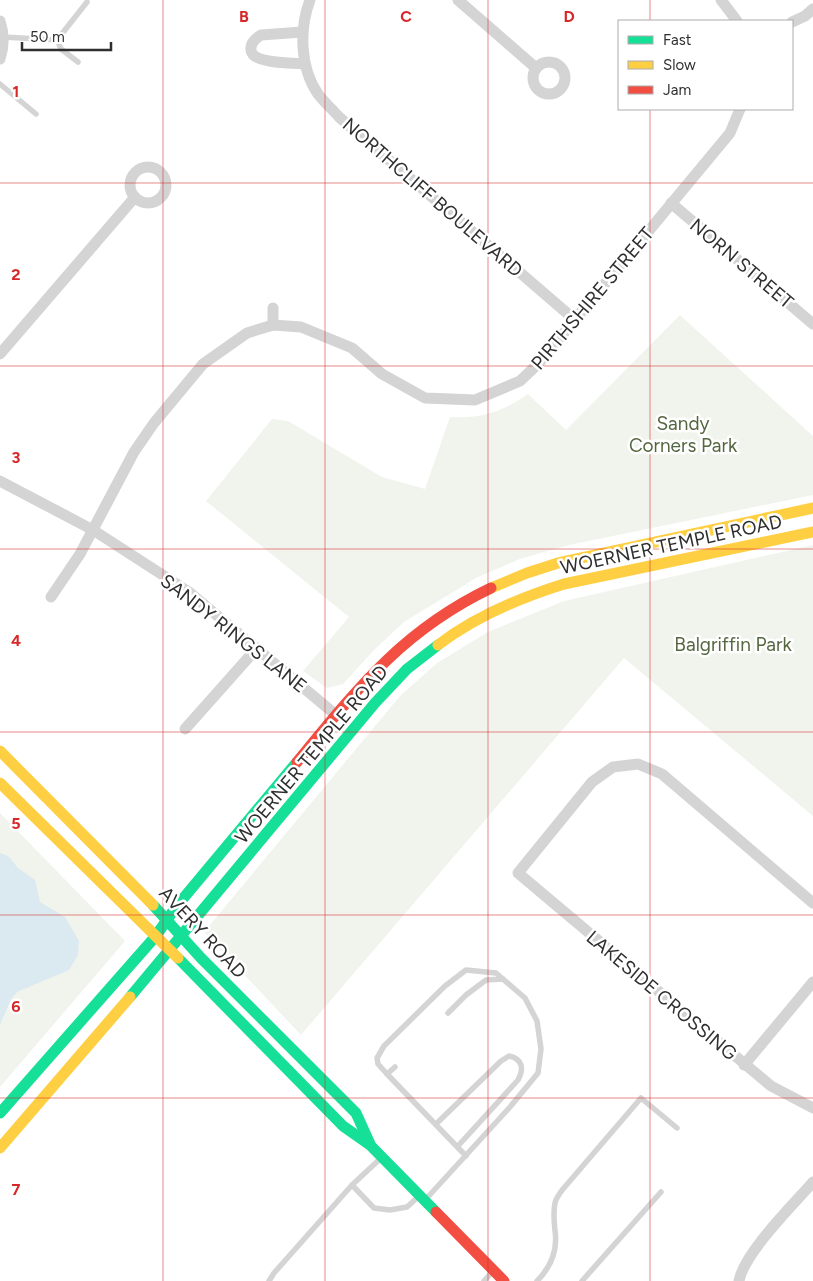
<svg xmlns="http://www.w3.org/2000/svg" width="813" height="1281" font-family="Figtree,sans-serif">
<rect width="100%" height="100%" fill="#fff"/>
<g fill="#f1f4ed">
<path d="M680,315L813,436V495L569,545L520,559L476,578L404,622L374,650L343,684L327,688L303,671L349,617L206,501L272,419L288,421L382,477L425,489L450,417C481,419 502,412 528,394L566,430Z"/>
<path d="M813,545V816L624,658L301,1035L204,932L400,696L437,663L488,632L564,601Z"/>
<path d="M0,813L125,941L0,1087Z"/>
</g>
<path fill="#dbe9f0" d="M0,853L8,856L18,868L35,880L40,902L65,917L79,941L78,955L69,970L17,992L11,999L0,1025Z"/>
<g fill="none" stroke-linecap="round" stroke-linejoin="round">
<g stroke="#d4d4d4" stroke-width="5.5">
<path d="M3,37L57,40L87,2"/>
<path d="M57,40L61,49L78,62"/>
<path d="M0,84L36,114"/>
<path d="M448,1013L466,995L486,980L503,979"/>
<path d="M387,1074L395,1067"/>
<path d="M436,1124L501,1061L509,1056C523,1059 524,1069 518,1080L458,1146"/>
<path d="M352,1185L374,1208L390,1210L407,1207L418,1197"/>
<path d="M426,1199L510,1107L538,1073L541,1049L537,1021L525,998L496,973L466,970L445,986L384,1046L377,1058L378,1064L387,1074L466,1156"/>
<path d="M269,1281L274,1273L352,1185L381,1158"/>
<path d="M484,1281L492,1272"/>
<path d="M537,1281C551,1267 558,1251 555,1231C554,1221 553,1212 555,1203C556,1198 560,1193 563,1189L641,1098L677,1128"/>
<path d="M582,1281L661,1192"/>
</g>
<g stroke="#d4d4d4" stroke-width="11">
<path d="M310,0C299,29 300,68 318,94C324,102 332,109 339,117L575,320"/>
<path d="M458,0L536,68"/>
<path d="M721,0L737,21"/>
<path d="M0,21C4,33 4,47 0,59"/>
<path d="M792,22L805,16L813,9"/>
<path d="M302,32L261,35C256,38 250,43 251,50C252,64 293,63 305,64"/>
<circle cx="549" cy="78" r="16"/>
<circle cx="148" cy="185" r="18"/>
<path d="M671,203L813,324"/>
<path d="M273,308V325"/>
<path d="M0,354L135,197"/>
<path d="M0,481L93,530L189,592L336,715"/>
<path d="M51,597L80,554L134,452L154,423L203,364L247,333L273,325L301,327L352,348L382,374L425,398L475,400L520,381L539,363L730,133L740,109"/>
<path d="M185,729L257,648"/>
<path d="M813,903L662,774L638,764L613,767L592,782L518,873L771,1086L813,1108"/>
<path d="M744,1065L813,982"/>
<path d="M739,1281C744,1253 793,1205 813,1182"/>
</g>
<g stroke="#16e098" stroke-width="11">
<path d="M153,905L201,958L356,1113L370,1144"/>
<path d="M178,958L343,1126L370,1145L436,1212"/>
<path d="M130,997L375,703L407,669L438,645"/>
<path d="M0,1113L155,937L176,907L297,762"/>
</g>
<g stroke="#ffcf43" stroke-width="11">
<path d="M491,588L527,573L558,563L813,508"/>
<path d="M438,645C476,616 519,598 564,584L813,532"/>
<path d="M0,751L153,905"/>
<path d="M0,783L178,958"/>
<path d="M0,1148L130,997"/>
</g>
<g stroke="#f24e42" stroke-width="11">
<path d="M297,762C357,689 403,630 491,588"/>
<path d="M436,1212L504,1281"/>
</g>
</g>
<path fill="none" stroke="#d62828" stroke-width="1" stroke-opacity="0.55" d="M163,0V1281M325,0V1281M488,0V1281M650,0V21M650,109V1281M0,183H813M0,366H813M0,549H813M0,732H813M0,915H813M0,1098H813"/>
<g text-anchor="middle" stroke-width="5" stroke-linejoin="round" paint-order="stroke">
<g font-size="19" fill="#2f2f2f" stroke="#fff">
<text transform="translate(433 197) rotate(41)" y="7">NORTHCLIFF BOULEVARD</text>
<text transform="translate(742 263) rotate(40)" y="7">NORN STREET</text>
<text transform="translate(592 298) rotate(-50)" y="7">PIRTHSHIRE STREET</text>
<text transform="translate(671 544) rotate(-12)" y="7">WOERNER TEMPLE ROAD</text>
<text transform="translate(234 633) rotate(38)" y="7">SANDY RINGS LANE</text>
<text transform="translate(311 754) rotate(-50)" y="7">WOERNER TEMPLE ROAD</text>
<text transform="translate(203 932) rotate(47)" y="7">AVERY ROAD</text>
<text transform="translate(662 995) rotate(40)" y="7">LAKESIDE CROSSING</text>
</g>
<g font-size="19" fill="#556740" stroke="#fff">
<text x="683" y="430">Sandy<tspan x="683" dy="22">Corners Park</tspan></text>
<text x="733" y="651">Balgriffin Park</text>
</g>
</g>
<g font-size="16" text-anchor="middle" font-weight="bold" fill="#d62828" stroke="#fff" stroke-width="5" stroke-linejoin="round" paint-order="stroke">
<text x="244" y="22">B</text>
<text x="406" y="22">C</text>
<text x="569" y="22">D</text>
<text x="16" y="97">1</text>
<text x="16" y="280">2</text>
<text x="16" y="463">3</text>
<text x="16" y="646">4</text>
<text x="16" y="829">5</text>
<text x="16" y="1012">6</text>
<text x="16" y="1195">7</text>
</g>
<rect x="618" y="20" width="175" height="90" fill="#ffffff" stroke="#acacac"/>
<rect x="628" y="36" width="25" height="8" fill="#16e098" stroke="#acacac"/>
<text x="663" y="45" font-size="15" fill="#2f2f2f">Fast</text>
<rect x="628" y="61" width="25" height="8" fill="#ffcf43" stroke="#acacac"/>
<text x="663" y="70" font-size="15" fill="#2f2f2f">Slow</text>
<rect x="628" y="86" width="25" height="8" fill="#f24e42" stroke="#acacac"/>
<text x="663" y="95" font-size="15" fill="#2f2f2f">Jam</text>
<path d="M22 42v8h89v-8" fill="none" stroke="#2f2f2f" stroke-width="2.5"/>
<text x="30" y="42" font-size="15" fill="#2f2f2f" stroke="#ffffff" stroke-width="4" paint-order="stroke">50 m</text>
</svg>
